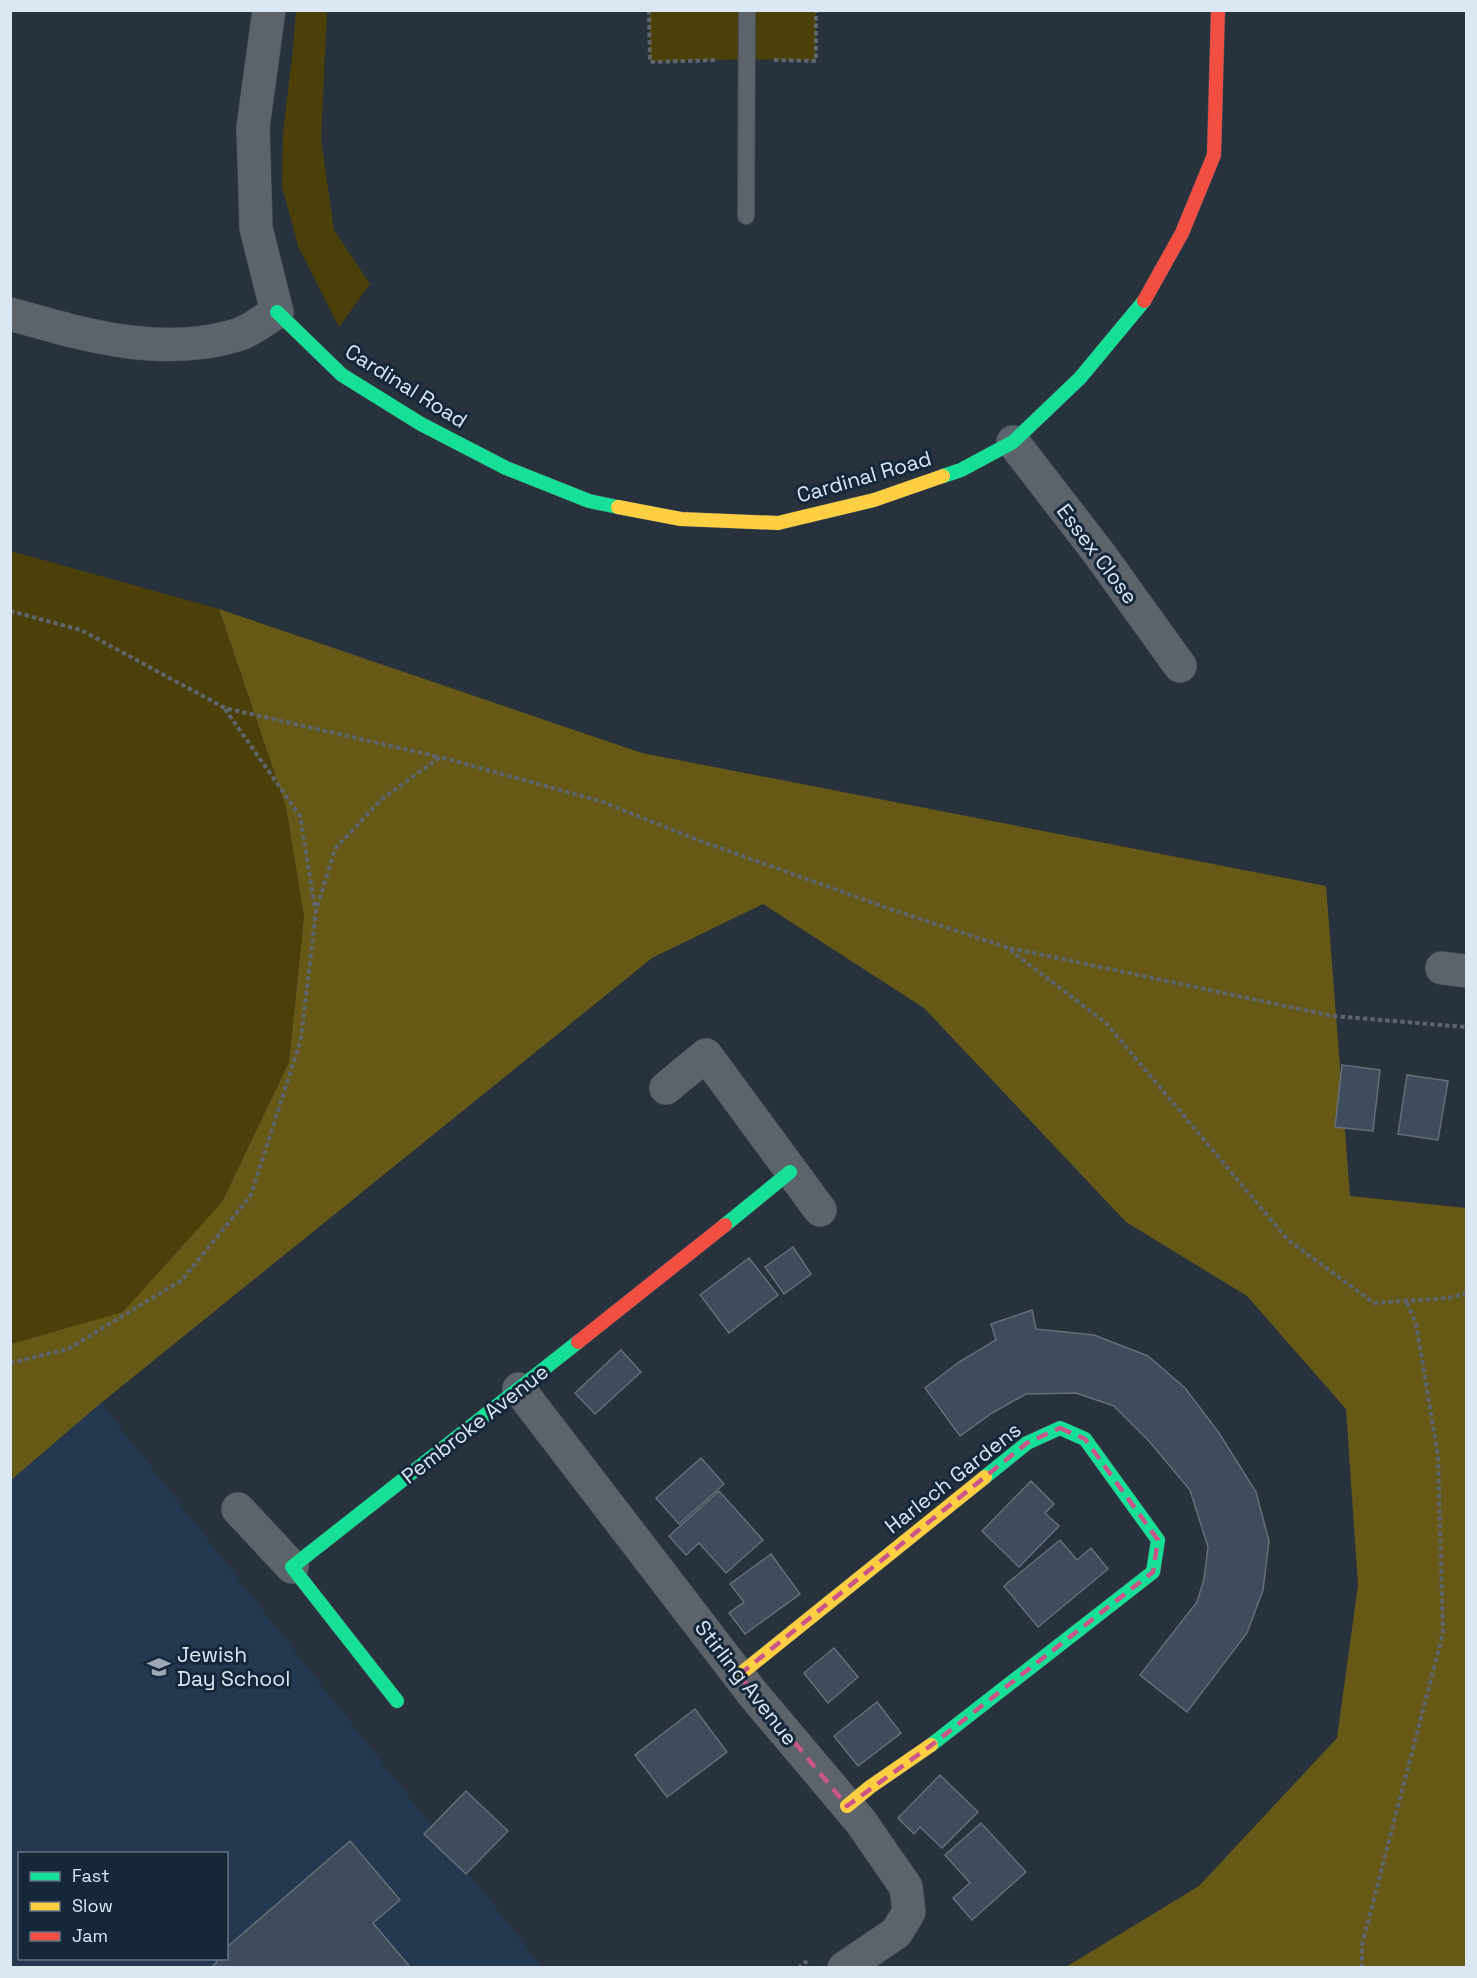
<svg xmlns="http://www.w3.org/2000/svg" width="1477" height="1978" font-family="'Space Grotesk',sans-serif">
<rect width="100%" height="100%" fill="#27323d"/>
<path fill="#243850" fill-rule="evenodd" d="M101,1403L542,1967H11L10,1480ZM20,1854H226V1958H20Z"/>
<g fill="#4b400a">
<path d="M296,11H327L321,139L334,230L370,284L339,327L298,246L282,186L283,133L293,49Z"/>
<path d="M649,11H816V61L747,59L650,62Z"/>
<path d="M11,551L219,609L286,807L304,917L289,1062L222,1202L123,1313L11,1344Z"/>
</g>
<path fill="#665817" d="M219,609L642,753L1326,886L1350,1196L1466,1208V1967H1066L1199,1886L1337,1738L1358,1585L1346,1409L1247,1296L1126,1222L924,1008L763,904L652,958L101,1403L11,1480V1344L123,1312L222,1202L289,1062L304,917L286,807Z"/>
<g fill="#3f4c5b" stroke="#666e78" stroke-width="1.5">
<path d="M1342,1065L1380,1070L1373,1131L1335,1127Z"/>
<path d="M1407,1075L1448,1081L1438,1140L1398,1134Z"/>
<path d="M793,1247L811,1274L784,1294L765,1267Z"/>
<path d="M749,1258L778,1295L729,1333L700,1295Z"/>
<path d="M1032,1310L1036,1329L1094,1335L1148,1356L1185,1388L1219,1433L1256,1492L1269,1541L1263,1590L1247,1633L1187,1712L1140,1675L1197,1602L1204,1579L1208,1547L1190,1490L1148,1440L1114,1406L1076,1393L1026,1394L992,1413L960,1436L925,1388L959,1362L996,1340L991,1324Z"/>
<path d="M621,1350L641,1372L595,1414L575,1393Z"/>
<path d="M701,1458L724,1484L679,1524L656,1498Z"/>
<path d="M1031,1481L1054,1504L1045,1513L1059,1526L1019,1567L982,1531Z"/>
<path d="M719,1491L763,1540L726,1573L699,1543L686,1555L669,1536Z"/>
<path d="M1060,1540L1077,1560L1091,1548L1108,1569L1038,1627L1004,1586Z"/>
<path d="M771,1554L800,1594L745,1634L729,1613L744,1602L730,1584Z"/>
<path d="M834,1648L858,1677L828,1703L804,1673Z"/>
<path d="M877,1702L901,1733L858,1766L834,1736Z"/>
<path d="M695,1709L727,1752L667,1797L635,1755Z"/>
<path d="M940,1775L978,1812L942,1848L920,1827L914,1834L898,1818Z"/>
<path d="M466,1791L508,1831L466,1874L424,1834Z"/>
<path d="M981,1823L1026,1872L972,1920L953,1898L970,1883L945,1855Z"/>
<path d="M350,1841L400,1900L373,1923L411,1968H211L217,1962L215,1958H226V1948Z"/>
</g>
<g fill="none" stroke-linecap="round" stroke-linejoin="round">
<g stroke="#464f59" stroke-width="18">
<path id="lane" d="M746,216L747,10"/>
</g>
<g stroke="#464f59" stroke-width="34">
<g id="street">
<path d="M10,314C84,335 162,358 237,335C251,331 265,319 277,312L256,228L253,127L269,10"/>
<path d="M1013,442L1098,552L1180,666"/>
<path d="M1442,968L1466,971"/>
<path d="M666,1088L706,1055L820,1210"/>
<path d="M519,1389L753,1694L861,1822L906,1887L909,1912L896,1933L844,1968"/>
<path d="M238,1509L292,1567"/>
</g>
</g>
<g stroke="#464f59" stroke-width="15">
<g id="fast">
<path d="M277,312L342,375L421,424L506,468L589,501L618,507"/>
<path d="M943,476L961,470L1013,442L1080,378L1144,301"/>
<path d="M725,1225L790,1172"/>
<path d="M397,1701L292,1567L578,1342"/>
<path d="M931,1745L1153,1572L1158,1540L1085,1439L1060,1428L1027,1443L985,1477"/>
</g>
</g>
<g stroke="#464f59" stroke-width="15">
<g id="slow">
<path d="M618,507L681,519L778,523L874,500L943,476"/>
<path d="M739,1675L985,1477"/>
<path d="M847,1806L870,1787L931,1745"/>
</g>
</g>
<g stroke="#464f59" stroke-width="15">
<g id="jam">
<path d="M1144,301L1182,233L1214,155L1218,10"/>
<path d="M578,1342L725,1225"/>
</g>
</g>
<g stroke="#5d646c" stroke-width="4" stroke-dasharray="4.5 3" stroke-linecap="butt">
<path d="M649,10L650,62L718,60"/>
<path d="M774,60L816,61V10"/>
<path d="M10,611L81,630L225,708L439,757"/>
<path d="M225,709L300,816L315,908"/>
<path d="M1010,948L1333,1016L1466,1027"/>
<path d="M10,1363L68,1349L182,1280L251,1195L301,1039L316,911L335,849L382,799L440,757L600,801L698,840L893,910L1006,947L1106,1023L1288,1240L1374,1303L1449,1298L1466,1293"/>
<path d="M798,1968L807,1961"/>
<path d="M1362,1968V1945L1443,1633L1438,1456L1416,1324L1406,1301"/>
</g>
<use href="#lane" stroke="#5c636b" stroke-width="16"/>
<use href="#street" stroke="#5c636b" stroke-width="33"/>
<use href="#fast" stroke="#16e098" stroke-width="14"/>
<use href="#slow" stroke="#ffcf43" stroke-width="14"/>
<use href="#jam" stroke="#f24e42" stroke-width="14"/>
</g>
<path fill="none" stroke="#ca5689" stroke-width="4.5" stroke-dasharray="12 8" stroke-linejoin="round" d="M1060,1428L1085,1439L1158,1540L1153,1572L933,1744L847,1806L739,1675L1027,1443Z"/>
<defs>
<g id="school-bare" transform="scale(1.8)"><path d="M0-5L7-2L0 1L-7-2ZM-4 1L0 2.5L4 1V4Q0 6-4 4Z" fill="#9da8b4" stroke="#16273a" stroke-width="2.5" paint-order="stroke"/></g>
</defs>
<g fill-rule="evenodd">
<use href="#school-bare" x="159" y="1667"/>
</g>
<g text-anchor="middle" stroke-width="6" stroke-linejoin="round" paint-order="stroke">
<g font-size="21" fill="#dce7f4" stroke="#16273a">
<text transform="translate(406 386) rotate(32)" y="7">Cardinal Road</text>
<text transform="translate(864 477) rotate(-16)" y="7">Cardinal Road</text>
<text transform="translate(1097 554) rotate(53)" y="7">Essex Close</text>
<text transform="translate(475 1424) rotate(-38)" y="7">Pembroke Avenue</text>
<text transform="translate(953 1478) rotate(-38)" y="7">Harlech Gardens</text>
<text transform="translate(746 1683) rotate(52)" y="7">Stirling Avenue</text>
</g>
<g font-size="21" fill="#dce7f4" stroke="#16273a" text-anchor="start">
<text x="177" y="1662">Jewish<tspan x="177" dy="24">Day School</tspan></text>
</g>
</g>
<rect width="1477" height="1978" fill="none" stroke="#dce7f4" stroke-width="24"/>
<rect x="18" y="1852" width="210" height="108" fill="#16273a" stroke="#657484" stroke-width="1.5"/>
<rect x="30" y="1872" width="30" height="9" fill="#16e098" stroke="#657484" stroke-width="1.5"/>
<text x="72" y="1882" font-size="18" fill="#dce7f4">Fast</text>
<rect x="30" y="1902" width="30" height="9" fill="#ffcf43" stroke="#657484" stroke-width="1.5"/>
<text x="72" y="1912" font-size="18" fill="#dce7f4">Slow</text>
<rect x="30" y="1932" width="30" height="9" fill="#f24e42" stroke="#657484" stroke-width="1.5"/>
<text x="72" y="1942" font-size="18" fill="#dce7f4">Jam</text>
</svg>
